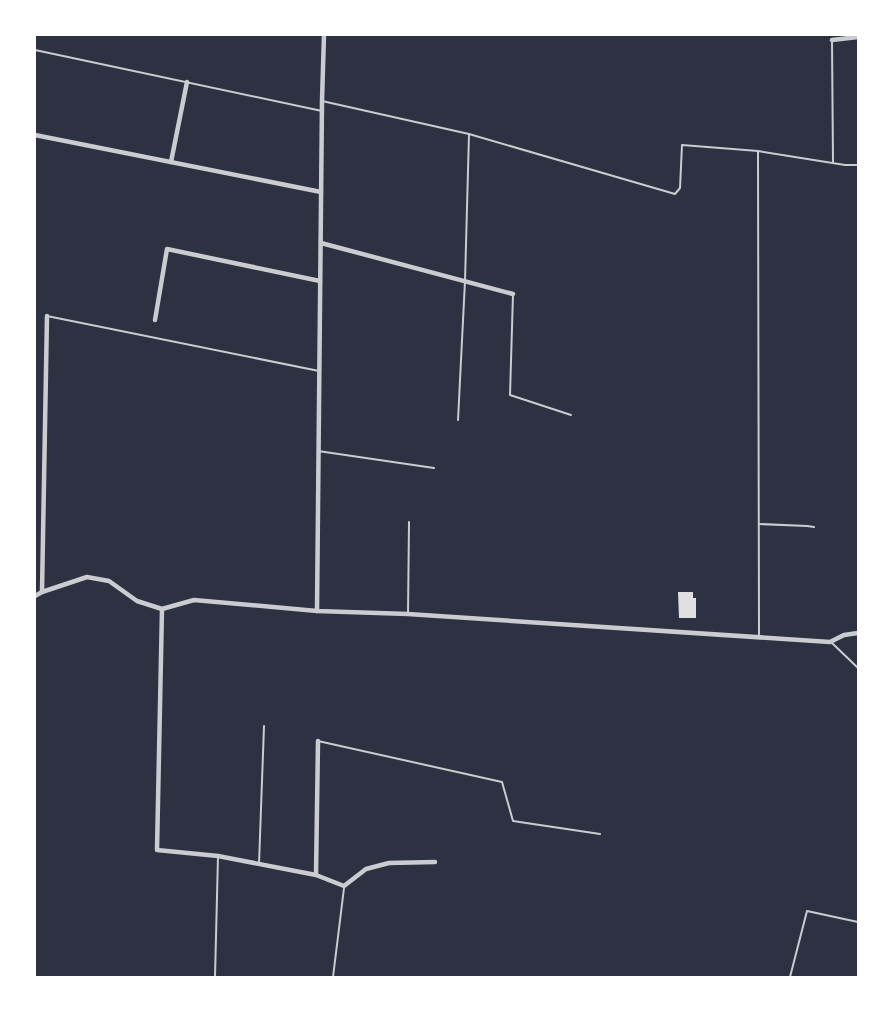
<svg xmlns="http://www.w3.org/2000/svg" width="893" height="1012" font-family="'Alegreya Sans',sans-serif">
<rect width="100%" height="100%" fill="#2d3142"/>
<path fill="#e0e0e3" d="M678,592H693V598H696V618H679Z"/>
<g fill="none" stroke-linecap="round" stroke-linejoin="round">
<g stroke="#caccd0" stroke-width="2">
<path d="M832,41L833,163"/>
<path d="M35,50L322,111"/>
<path d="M322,101L469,134L675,194L680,188L682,145L758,151L845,165H858"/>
<path d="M758,151L759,636"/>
<path d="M513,294L510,395L571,415"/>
<path d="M47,316L319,371"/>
<path d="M458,420L465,281L469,134"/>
<path d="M318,451L434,468"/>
<path d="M759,524L807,526L814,527"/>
<path d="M408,614L409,522"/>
<path d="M831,642L858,668"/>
<path d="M318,741L502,782L513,821L600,834"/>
<path d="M259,864L264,726"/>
<path d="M215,977L218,856"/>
<path d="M333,977L344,888"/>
<path d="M790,977L807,911L858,922"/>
</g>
<g stroke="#caccd0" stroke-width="4.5">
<path d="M832,40L858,37"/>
<path d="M35,135L321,192"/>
<path d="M171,162L187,82"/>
<path d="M321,243L513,294"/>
<path d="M155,320L167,249L320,281"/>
<path d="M42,592L47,316"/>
<path d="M35,596L42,592L87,577L109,581L137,601L162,609L194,600L317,611L408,614L830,642L844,635L858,633"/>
<path d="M162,609L157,850L218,856L316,875L344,886L366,869L389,863L435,862"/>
<path d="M317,611L322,101L324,35"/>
<path d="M316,875L318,741"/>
</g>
</g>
<rect width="893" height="1012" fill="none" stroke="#ffffff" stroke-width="72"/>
</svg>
